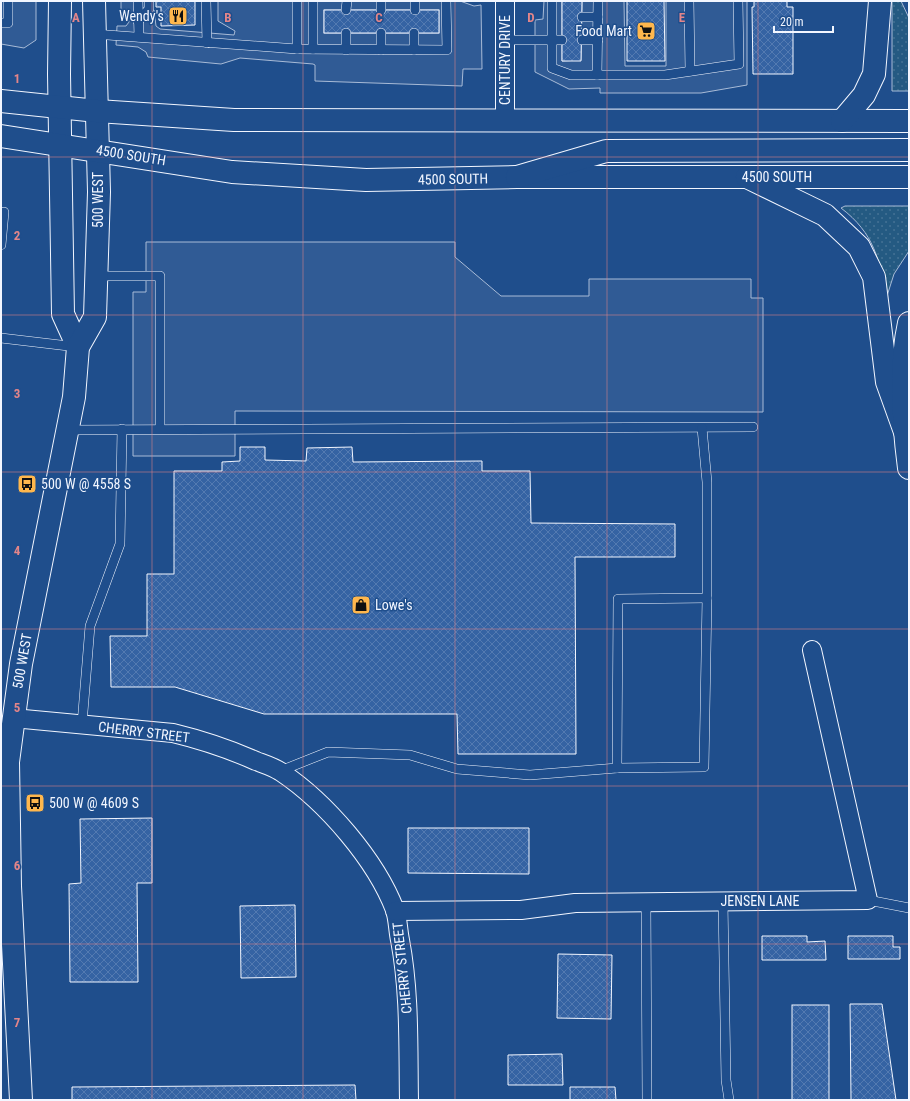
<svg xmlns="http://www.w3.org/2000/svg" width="910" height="1101" font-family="'Roboto Condensed',sans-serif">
<defs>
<pattern id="grass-dots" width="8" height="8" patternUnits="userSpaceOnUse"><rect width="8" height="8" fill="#245a82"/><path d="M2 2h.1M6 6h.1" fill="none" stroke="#447295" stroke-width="1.8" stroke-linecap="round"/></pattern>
<pattern id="building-cross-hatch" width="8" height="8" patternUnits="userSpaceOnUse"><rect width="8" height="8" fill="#3563a3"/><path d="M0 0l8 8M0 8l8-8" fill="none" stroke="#537ab1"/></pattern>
</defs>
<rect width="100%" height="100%" fill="#1f4e8c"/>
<g fill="url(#grass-dots)" stroke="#a8bbd7">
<path d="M892,1H901L909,18V91H892Z"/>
<path d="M845,206H909V251L894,274L886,299C880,260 874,233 841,208Z"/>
</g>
<g fill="#305b95" stroke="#a8bbd7" fill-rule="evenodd">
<path d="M1,1H36V40L24,48L1,44Z"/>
<path d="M121,1H145V10H154L156,26L160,29L234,35L235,31L218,21V1H460L474,6L481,5L482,69H463L462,86L315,81V65L313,64L240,58L221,64L148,57L146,52L138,47L116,45L117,26H126L129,22L128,17L121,13ZM324,10H439V33H324Z"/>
<path d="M544,1H562V61L581,60L582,1H624L625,66H666V1H747V85L701,93H600V88L569,89L535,72V20L543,19Z"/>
<path d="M146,242H455V257L501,296H589V279H751V298H763V412L235,411V456H133V292H146Z"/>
</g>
<g fill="url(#building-cross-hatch)" stroke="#f2f6ff">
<path d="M156,1H195V25L161,26V7H156Z"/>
<path d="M562,1H582L581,61H562Z"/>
<path d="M627,1H664L665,61H627Z"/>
<path d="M754,1H787V7H793V74H753L752,7H754Z"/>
<rect x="324" y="10" width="115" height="23"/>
<path d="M240,447H265V460L306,461L307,448L352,447L353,462L482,461V471H530L531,523L675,524V557H575L576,754H458L457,714H264L175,687H111L110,636H147V574H174V471H222V462L240,461Z"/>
<path d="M152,818V883H137L138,982H70L69,884L81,883L80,819Z"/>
<path d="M408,828H529V874L408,873Z"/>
<path d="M295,905L296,977L241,978L240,906Z"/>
<path d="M762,936H807V942L825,941L826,960H762Z"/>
<path d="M848,936H893V947H900V959H848Z"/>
<path d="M558,954L612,955L611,1019L557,1018Z"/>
<path d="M850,1004H882L896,1100H851Z"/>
<rect x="792" y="1005" width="37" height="95"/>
<path d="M562,1054L563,1085H508V1055Z"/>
<path d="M355,1085L356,1100H72V1087Z"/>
<path d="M570,1087H615L616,1100H570Z"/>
</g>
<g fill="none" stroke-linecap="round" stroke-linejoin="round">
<g stroke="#f2f6ff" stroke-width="10">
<g id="lane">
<path d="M138,1L139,37"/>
<path d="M206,1L207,43"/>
<path d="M297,1V49"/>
<path d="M313,1V49"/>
<path d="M381,1V10"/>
<path d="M552,1V68L571,75H665L739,64L738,1"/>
<path d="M689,1L690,71"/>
<path d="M346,10L347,1"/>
<path d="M415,10V1"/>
<path d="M582,17H598"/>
<path d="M138,21L149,9V1"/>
<path d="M1,23H8V1"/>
<path d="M346,33V50"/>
<path d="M381,33V50"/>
<path d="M414,33V50"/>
<path d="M94,34L297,49L447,50L446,1"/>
<path d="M505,40H562"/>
<path d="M582,40H598"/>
<path d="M597,75L598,1"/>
<path d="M1,245L4,212"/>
<path d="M97,276H160V429"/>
<path d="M1,338L77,347"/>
<path d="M68,430L753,427"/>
<path d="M82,724L90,626L120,544L122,429"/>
<path d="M617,768L704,767L707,598"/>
<path d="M280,771L328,752L410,755L457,769L530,775L617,768L618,599L707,598V482L702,428"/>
<path d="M868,900L909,908"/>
<path d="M646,902L647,1100"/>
<path d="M723,902L726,1080L729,1100"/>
</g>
</g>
<g stroke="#f2f6ff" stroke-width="20">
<g id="street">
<path d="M505,119V1"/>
<path d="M13,718L173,733C202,740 229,749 256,761C264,764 274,767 281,772C326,802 376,860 395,910C398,919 398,931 400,940C410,993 408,1047 409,1100"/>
<path d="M395,911L521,910L575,903L868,900L812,650"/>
</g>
</g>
<g stroke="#f2f6ff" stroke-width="24">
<g id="secondary">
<path d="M60,1L59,74L63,314L78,347"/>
<path d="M21,1100L10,886L8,762L21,664L74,397L78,347L95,317L99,192L94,1"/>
</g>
</g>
<g stroke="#f2f6ff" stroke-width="24">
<g id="primary">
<path d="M1,101L97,111L234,120L909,121"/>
<path d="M1,136L232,172L366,180L517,177H909"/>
</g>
</g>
<g stroke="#f2f6ff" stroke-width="24">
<g id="highway">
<path d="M842,121L864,95L874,74L880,1"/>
<path d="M517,177L606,151L909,150"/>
<path d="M747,177L825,215L859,247L874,277L887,382L905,432"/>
<path d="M909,323C899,368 903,422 909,468"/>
</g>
</g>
<use href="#lane" stroke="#1f4e8c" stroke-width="9"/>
<use href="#street" stroke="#1f4e8c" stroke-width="18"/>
<use href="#secondary" stroke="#1f4e8c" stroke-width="22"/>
<use href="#primary" stroke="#1f4e8c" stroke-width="22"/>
<use href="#highway" stroke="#1f4e8c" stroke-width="22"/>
</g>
<path fill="none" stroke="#e38589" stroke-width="1" stroke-opacity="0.55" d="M152,1V1100M303,1V1100M455,1V1100M607,1V1100M758,1V1100M1,157H909M1,315H909M1,472H909M1,629H909M1,786H909M1,944H909"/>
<defs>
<g id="restaurant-square" transform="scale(1)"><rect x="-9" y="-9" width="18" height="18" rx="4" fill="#ffb74d" stroke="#1f4e8c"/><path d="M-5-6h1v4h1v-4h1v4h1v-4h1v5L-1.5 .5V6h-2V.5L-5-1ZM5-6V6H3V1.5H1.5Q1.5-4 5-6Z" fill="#111"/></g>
<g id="supermarket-square" transform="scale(1)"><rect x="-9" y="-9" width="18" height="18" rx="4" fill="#ffb74d" stroke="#1f4e8c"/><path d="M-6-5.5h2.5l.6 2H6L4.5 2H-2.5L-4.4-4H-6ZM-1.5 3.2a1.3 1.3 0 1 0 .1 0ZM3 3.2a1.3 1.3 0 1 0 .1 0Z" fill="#111"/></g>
<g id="bus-square" transform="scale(1)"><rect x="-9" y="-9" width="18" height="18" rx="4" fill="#ffb74d" stroke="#1f4e8c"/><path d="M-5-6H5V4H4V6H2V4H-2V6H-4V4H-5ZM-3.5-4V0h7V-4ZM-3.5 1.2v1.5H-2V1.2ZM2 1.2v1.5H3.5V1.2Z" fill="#111"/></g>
<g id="shop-square" transform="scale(1)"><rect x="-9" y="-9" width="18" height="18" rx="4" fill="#ffb74d" stroke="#1f4e8c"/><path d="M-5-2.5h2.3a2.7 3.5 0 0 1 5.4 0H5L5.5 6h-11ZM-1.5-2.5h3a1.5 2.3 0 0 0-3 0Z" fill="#111"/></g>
</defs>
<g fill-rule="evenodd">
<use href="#restaurant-square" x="178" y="16"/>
<use href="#supermarket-square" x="646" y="31"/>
<use href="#bus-square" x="27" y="484"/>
<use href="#shop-square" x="361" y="605"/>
<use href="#bus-square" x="35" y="803"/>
</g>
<g text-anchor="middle" stroke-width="3" stroke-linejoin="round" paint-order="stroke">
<g font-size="14" fill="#f2f6ff" stroke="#1f4e8c" text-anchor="start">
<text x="164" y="21" text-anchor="end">Wendy's</text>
<text x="632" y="36" text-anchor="end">Food Mart</text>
<text x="41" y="489">500 W @ 4558 S</text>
<text x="375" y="610">Lowe's</text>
<text x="49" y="808">500 W @ 4609 S</text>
</g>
<g font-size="14" fill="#f2f6ff" stroke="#1f4e8c">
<text transform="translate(505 60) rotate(-90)" y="5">CENTURY DRIVE</text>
<text transform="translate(131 155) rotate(9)" y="5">4500 SOUTH</text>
<text x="777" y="182">4500 SOUTH</text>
<text transform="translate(453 179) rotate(-1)" y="5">4500 SOUTH</text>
<text transform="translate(98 200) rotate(-90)" y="5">500 WEST</text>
<text transform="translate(22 661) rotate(-80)" y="5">500 WEST</text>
<text transform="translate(144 732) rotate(7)" y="5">CHERRY STREET</text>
<text x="760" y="906">JENSEN LANE</text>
<text transform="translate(402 968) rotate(-96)" y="5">CHERRY STREET</text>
</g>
</g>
<g font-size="13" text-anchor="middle" font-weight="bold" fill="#e38589" stroke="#1f4e8c" stroke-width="3" stroke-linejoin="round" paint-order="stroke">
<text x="76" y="22">A</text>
<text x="228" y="22">B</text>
<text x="379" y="22">C</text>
<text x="531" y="22">D</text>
<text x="682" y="22">E</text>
<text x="17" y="83">1</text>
<text x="17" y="240">2</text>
<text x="17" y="398">3</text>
<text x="17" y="555">4</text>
<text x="17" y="712">5</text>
<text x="17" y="870">6</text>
<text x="17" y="1027">7</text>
</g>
<rect width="910" height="1101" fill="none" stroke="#f2f6ff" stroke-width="4"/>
<path d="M774 26v6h59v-6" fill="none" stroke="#f2f6ff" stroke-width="2"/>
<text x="780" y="26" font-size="12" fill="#f2f6ff" stroke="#1f4e8c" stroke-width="3" paint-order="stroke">20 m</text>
</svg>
